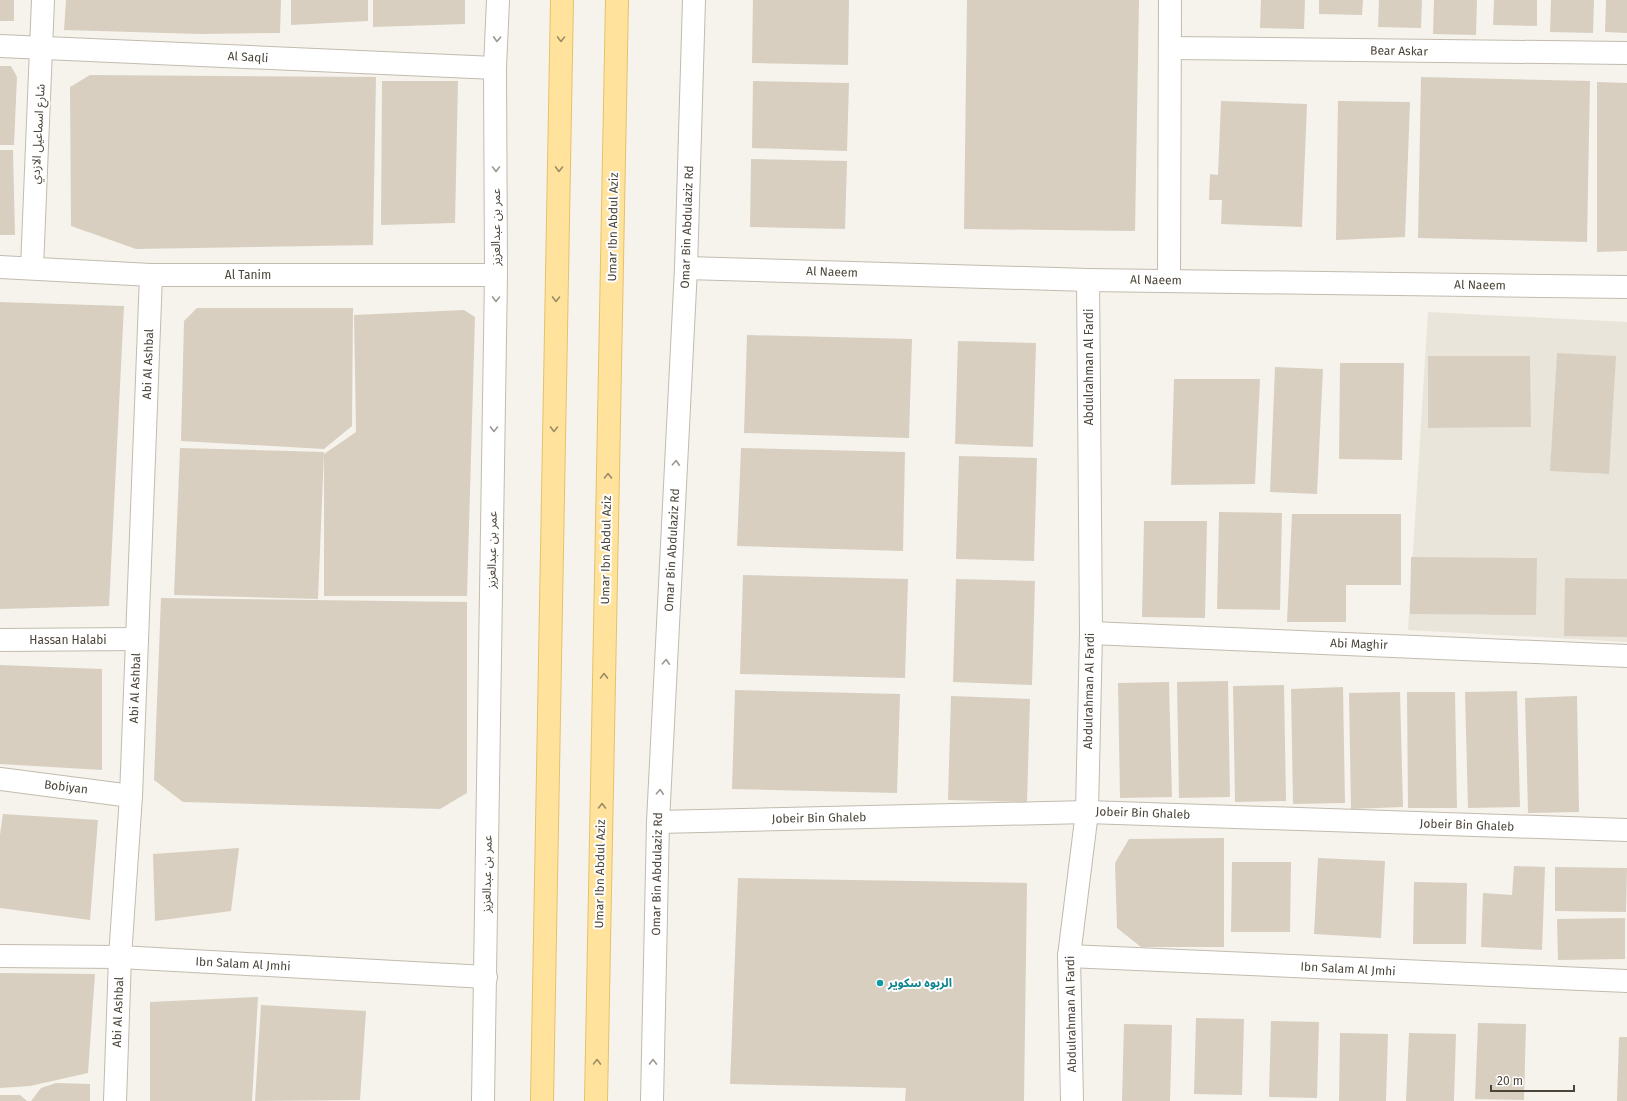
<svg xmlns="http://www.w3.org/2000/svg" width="1627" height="1101" font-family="'Fira Sans','Noto Sans Arabic',sans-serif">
<rect width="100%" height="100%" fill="#f6f3ec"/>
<path fill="#eae5da" d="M1428,312L1627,322V642L1408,630Z"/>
<g fill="#d8cfc1">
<rect x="0" y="0" width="14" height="21"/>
<path d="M66,0H281L280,33L200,34L64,30Z"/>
<path d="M291,0H368V21L291,25Z"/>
<path d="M373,0H465V24L373,27Z"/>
<path d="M753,0H849L848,65L752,63Z"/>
<path d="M967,0H1139L1135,231L964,229Z"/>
<path d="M1261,0H1305L1304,29L1260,28Z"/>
<path d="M1319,0H1363L1362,15L1319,14Z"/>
<path d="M1379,0H1422L1421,28L1378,27Z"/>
<path d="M1434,0H1477L1476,35L1433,34Z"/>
<path d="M1494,0H1537V26L1493,25Z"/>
<path d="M1551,0H1594L1593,33L1550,32Z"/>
<path d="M1606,0H1627V33L1605,32Z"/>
<path d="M0,66H11L17,77L14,145H0Z"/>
<path d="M90,75L376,77L373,245L136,249L71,226L70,87Z"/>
<path d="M1421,77L1590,81L1587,242L1418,238Z"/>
<path d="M382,81H458L455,223L381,225Z"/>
<path d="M753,81L849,83L847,151L752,148Z"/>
<path d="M1597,82L1627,83V251L1597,252Z"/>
<path d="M1221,101L1307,104L1302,227L1221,224L1222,200H1209L1210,174L1218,175Z"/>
<path d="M1338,101L1410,102L1405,237L1336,240Z"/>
<path d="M0,150H13L15,235H0Z"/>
<path d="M751,159L847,161L845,229L750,227Z"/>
<path d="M0,302L124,306L109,606L0,609Z"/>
<path d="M197,308H353L352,426L324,449L181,441L184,321Z"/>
<path d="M464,310L475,317L467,596H324V454L356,432L354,315Z"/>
<path d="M747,335L912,339L909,438L744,433Z"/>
<path d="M958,341L1036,343L1033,447L955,444Z"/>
<path d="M1557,353L1616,356L1609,474L1550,471Z"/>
<path d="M1428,356H1530L1531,427L1428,428Z"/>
<path d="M1340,363H1404L1402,460L1339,459Z"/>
<path d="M1275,367L1323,369L1317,494L1270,492Z"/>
<path d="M1174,379H1260L1255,484L1171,485Z"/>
<path d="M180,448L324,452L318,599L174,595Z"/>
<path d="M741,448L905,452L903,551L737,546Z"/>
<path d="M959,456L1037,458L1034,561L956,559Z"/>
<path d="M1219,512L1282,513L1280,610L1217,609Z"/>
<path d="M1292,514H1401V585H1346V622H1287Z"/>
<path d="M1144,521H1207L1205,618L1142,617Z"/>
<path d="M1411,557L1537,558L1536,615L1410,614Z"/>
<path d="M743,575L908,579L905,678L740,674Z"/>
<path d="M1565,578L1627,579V637L1564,636Z"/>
<path d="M956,579L1035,581L1032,685L953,682Z"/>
<path d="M161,598L467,602V793L440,809L183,802L154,780Z"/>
<path d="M0,665L102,669V770L0,764Z"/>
<path d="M1228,681L1230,797L1179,798L1177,682Z"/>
<path d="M1169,682L1172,797L1120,798L1118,683Z"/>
<path d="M1284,685L1286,801L1235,802L1233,686Z"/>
<path d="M1343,687L1345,803L1293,804L1291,689Z"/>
<path d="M735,690L900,694L897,793L732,789Z"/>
<path d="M1517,691L1520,807L1468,808L1465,692Z"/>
<path d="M1400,692L1403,807L1351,809L1349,693Z"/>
<path d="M1407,692H1455L1457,808H1408Z"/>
<path d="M951,696L1030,699L1027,802L948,800Z"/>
<path d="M1577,696L1579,812L1528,813L1525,698Z"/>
<path d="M3,814L98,820L90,920L0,908V835Z"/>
<path d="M1224,838V947H1141L1117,928L1115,863L1129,839Z"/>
<path d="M239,848L231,911L155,921L153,854Z"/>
<path d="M1318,858L1385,861L1381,938L1314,934Z"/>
<path d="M1232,862H1291L1290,932H1231Z"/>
<path d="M1514,866L1545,867L1542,950L1481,947L1483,893L1512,895Z"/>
<path d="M1555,867L1627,868L1626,912L1555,911Z"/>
<path d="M738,878L1027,883L1024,1101H905L906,1088L730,1084Z"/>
<path d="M1414,882L1467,883L1466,944H1413Z"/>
<path d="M1625,918V959L1558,960L1557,919Z"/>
<path d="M0,973L95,974L88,1073L30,1086L0,1088Z"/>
<path d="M258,997L252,1101H150V1002Z"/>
<path d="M261,1005L366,1011L360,1100L255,1101Z"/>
<path d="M1196,1018L1244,1019L1242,1095L1194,1094Z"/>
<path d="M1271,1021L1319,1022L1317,1098L1269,1097Z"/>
<path d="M1478,1023L1526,1024L1524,1100L1475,1099Z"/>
<path d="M1124,1024L1172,1025L1170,1101H1122Z"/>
<path d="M1340,1033L1388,1034L1386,1101H1339Z"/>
<path d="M1409,1033L1456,1034L1454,1101H1406Z"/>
<path d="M1619,1037H1627V1101H1617Z"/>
<path d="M56,1083L90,1084V1101H31L41,1088Z"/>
<path d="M0,1095H20L27,1101H0Z"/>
</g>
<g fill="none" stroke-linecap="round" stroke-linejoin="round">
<g stroke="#c2bbae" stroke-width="24">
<g id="minor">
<path d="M0,46L495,68"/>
<path d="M1170,48L1627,53"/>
<path d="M0,267L151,275H496"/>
<path d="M32,268L43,0"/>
<path d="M686,268L1088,280L1627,287"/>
<path d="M1169,280L1170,0"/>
<path d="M1091,633L1627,656"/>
<path d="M0,640L137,639"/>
<path d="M0,779L131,796"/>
<path d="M658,822L1087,812L1627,830"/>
<path d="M0,956L120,957L486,977"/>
<path d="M1069,956L1627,981"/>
<path d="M115,1101L120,957L131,796L151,275"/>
<path d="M483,1101L496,275L495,68L498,0"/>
<path d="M652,1101L658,822L686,268L694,0"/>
<path d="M1072,1101L1069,956L1087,812L1091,633L1088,280"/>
</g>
</g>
<g stroke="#e6c16a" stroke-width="24">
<g id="major">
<path d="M542,1101L562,0"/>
<path d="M596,1101L617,0"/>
</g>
</g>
<use href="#minor" stroke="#fff" stroke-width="22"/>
<use href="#major" stroke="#ffe39c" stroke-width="22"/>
</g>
<defs><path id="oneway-chevron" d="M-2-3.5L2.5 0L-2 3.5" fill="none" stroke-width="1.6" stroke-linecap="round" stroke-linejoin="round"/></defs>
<g stroke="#9c9892">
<use href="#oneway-chevron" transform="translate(497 39) rotate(93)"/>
<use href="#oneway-chevron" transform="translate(496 169) rotate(90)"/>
<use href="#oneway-chevron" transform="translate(496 299) rotate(91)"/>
<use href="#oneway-chevron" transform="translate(494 429) rotate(91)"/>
<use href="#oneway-chevron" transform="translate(676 463) rotate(-87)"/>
<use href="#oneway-chevron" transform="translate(666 662) rotate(-87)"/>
<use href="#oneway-chevron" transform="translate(660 792) rotate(-87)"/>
<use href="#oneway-chevron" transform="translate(653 1062) rotate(-89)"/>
</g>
<g stroke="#9c8c66">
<use href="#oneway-chevron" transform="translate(561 39) rotate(91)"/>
<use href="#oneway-chevron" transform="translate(559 169) rotate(91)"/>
<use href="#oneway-chevron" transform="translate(556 299) rotate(91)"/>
<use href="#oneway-chevron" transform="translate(554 429) rotate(91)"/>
<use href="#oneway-chevron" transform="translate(608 476) rotate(-89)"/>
<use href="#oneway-chevron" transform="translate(604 676) rotate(-89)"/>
<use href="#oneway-chevron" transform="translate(602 806) rotate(-89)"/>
<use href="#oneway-chevron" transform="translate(597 1062) rotate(-89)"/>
</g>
<circle fill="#0f9aa8" stroke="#fff" stroke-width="1.5" cx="880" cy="983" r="4"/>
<g text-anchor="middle" stroke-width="4" stroke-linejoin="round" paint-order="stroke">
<g font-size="12" fill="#4b4439" stroke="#fff">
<text transform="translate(1399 51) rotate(1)" y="4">Bear Askar</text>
<text transform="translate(248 57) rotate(3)" y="4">Al Saqli</text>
<text transform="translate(38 134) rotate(-87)" y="4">شارع اسماعيل الازدي</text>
<text transform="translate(496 227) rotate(-90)" y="4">عمر بن عبدالعزيز</text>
<text transform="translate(613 227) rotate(-89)" y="4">Umar Ibn Abdul Aziz</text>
<text transform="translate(687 227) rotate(-88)" y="4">Omar Bin Abdulaziz Rd</text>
<text transform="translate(832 272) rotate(2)" y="4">Al Naeem</text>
<text x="248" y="279">Al Tanim</text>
<text transform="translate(1156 280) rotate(1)" y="4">Al Naeem</text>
<text transform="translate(1480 285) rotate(1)" y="4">Al Naeem</text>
<text transform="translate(148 364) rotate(-88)" y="4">Abi Al Ashbal</text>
<text transform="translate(1089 367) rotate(-90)" y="4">Abdulrahman Al Fardi</text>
<text transform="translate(492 550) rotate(-89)" y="4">عمر بن عبدالعزيز</text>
<text transform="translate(606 550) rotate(-89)" y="4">Umar Ibn Abdul Aziz</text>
<text transform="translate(672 550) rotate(-87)" y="4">Omar Bin Abdulaziz Rd</text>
<text x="68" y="644">Hassan Halabi</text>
<text transform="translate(1359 644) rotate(2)" y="4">Abi Maghir</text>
<text transform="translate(135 688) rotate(-88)" y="4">Abi Al Ashbal</text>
<text transform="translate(1089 691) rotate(-89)" y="4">Abdulrahman Al Fardi</text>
<text transform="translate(66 787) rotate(7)" y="4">Bobiyan</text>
<text transform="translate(1143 813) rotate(2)" y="4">Jobeir Bin Ghaleb</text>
<text transform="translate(819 818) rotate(-1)" y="4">Jobeir Bin Ghaleb</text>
<text transform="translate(1467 825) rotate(2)" y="4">Jobeir Bin Ghaleb</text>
<text transform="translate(487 874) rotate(-89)" y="4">عمر بن عبدالعزيز</text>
<text transform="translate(600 874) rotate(-89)" y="4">Umar Ibn Abdul Aziz</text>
<text transform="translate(657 874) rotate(-89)" y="4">Omar Bin Abdulaziz Rd</text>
<text transform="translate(243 964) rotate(3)" y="4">Ibn Salam Al Jmhi</text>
<text transform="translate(1348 969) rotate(3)" y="4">Ibn Salam Al Jmhi</text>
<text transform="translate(118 1012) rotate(-88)" y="4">Abi Al Ashbal</text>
<text transform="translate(1071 1014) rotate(-91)" y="4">Abdulrahman Al Fardi</text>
</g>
<g font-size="12" font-weight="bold" fill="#0d838f" stroke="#fff" text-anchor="start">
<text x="888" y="987">الربوه سكوير</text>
</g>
</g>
<path d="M1491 1085v6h83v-6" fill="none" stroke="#4b4439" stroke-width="2"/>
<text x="1497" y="1085" font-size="12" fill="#4b4439" stroke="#ffffff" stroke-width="3" paint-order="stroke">20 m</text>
</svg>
